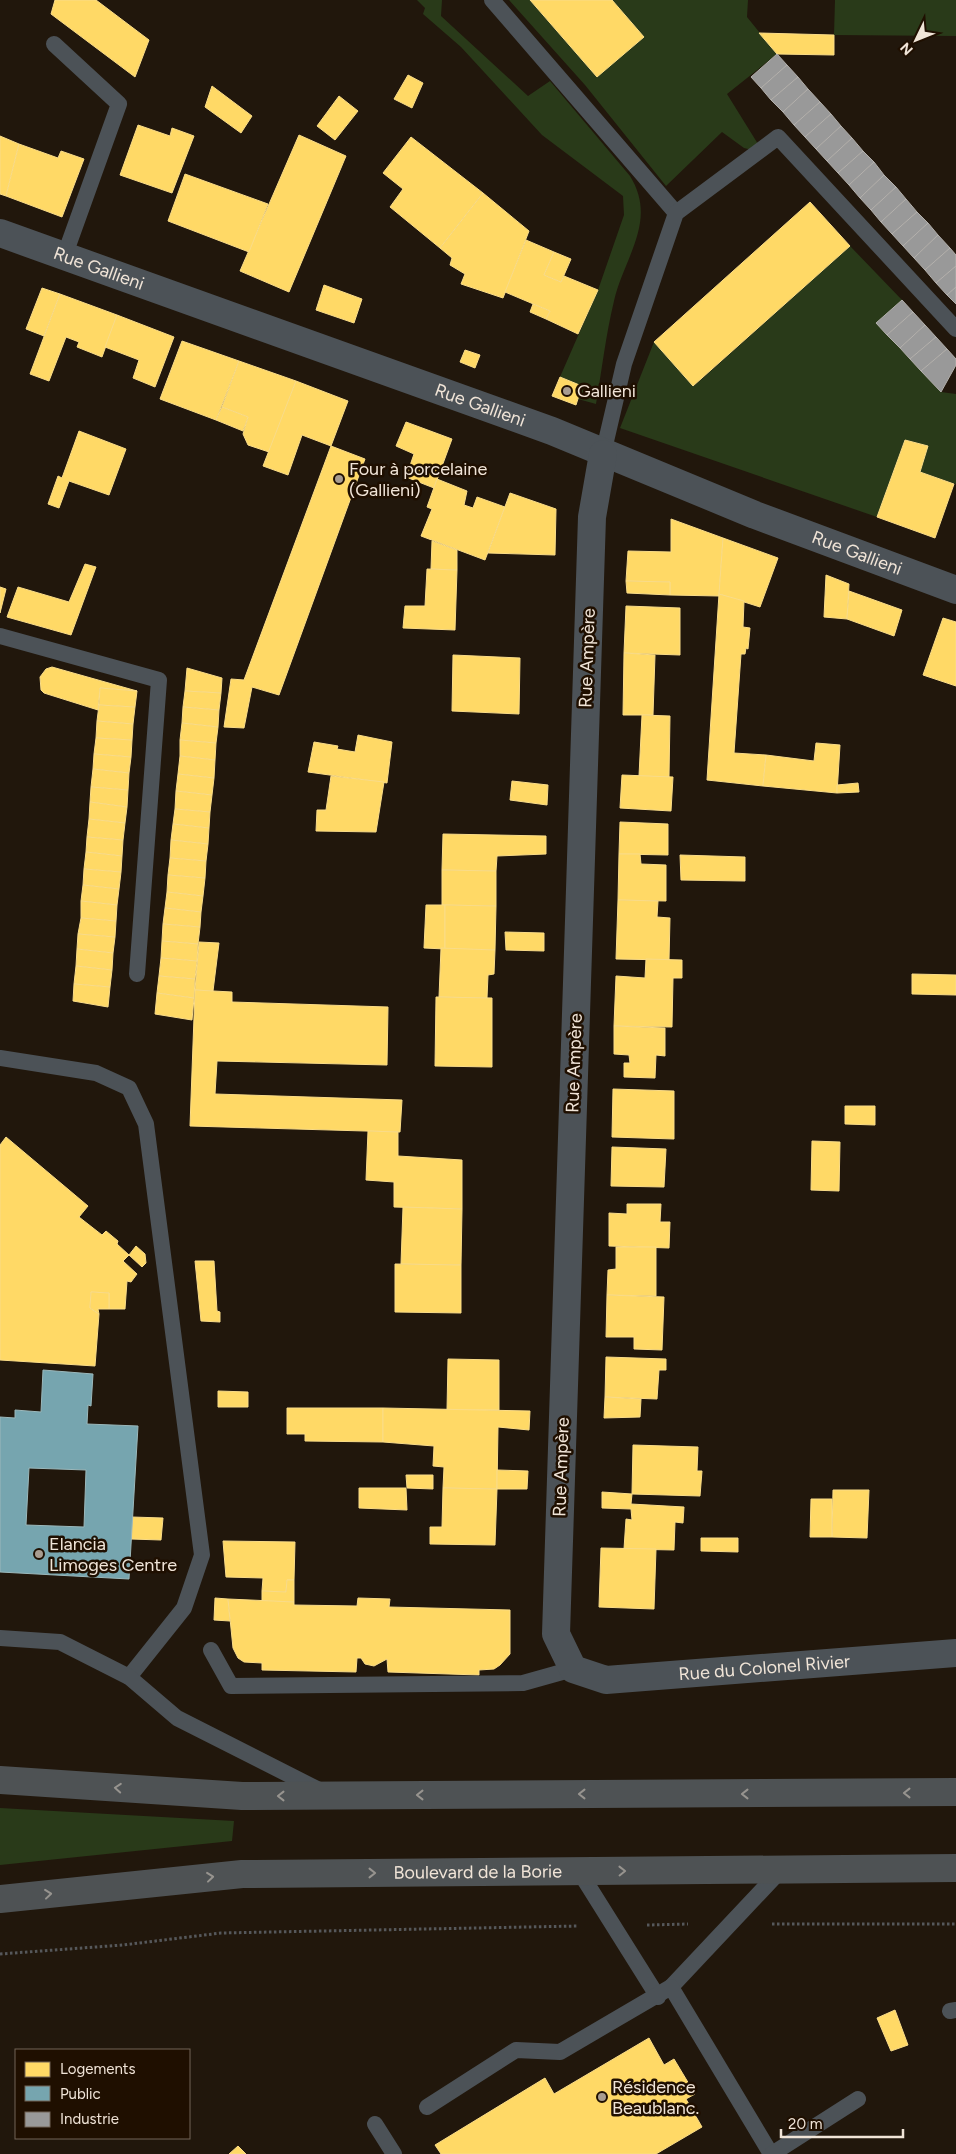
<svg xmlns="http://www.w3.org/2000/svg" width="956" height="2154" font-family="Figtree,sans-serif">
<rect width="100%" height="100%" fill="#21170c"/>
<g fill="#293a19">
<path d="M417,0H442L441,16L528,96L550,81L630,176C658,221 624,257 614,301C606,334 602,369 596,404L578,399L582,386L560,377L598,290L624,215L623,196L542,135L461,47L423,14L425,8Z"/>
<path d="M509,0H530L597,76L644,37L612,0H748L747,17L777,54L727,94L758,144L752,150L744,148L722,132L666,186L585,85Z"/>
<path d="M835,0H956V36L834,35Z"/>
<path d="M850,246L902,300L877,323L941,392L956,394V484L920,472L928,446L905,440L877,517L620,428L654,342L694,386Z"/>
<path d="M0,1808L234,1821L232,1841L0,1865Z"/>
</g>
<g fill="#ffd966" stroke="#fadc88">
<path d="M55,0H96L149,40L135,77L51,14Z"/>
<path d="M530,0H612L644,37L597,77Z"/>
<path d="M759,33L834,35V55L777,54Z"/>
<path d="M408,75L423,83L412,108L394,99Z"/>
<path d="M212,86L252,116L241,133L205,107Z"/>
<path d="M339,96L358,111L335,140L317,126Z"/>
<path d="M138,125L170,136L172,128L194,136L172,193L120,175Z"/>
<path d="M299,135L346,156L289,292L240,271Z"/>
<path d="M0,136L19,144L6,196L0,194Z"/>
<path d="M411,137L483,193L440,248L390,207L403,189L383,173Z"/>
<path d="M19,144L58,158L61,151L84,159L62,217L6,196Z"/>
<path d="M185,174L268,204L249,252L168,221Z"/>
<path d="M483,193L529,231L503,298L461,284L465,274L450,265L452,258L440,248Z"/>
<path d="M810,202L850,246L693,386L654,342Z"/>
<path d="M526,240L554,252L544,275L561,282L564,276L598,290L578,334L546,319L550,311L505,292Z"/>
<path d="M554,252L571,259L561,282L544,275Z"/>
<path d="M324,285L362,299L354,323L316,310Z"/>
<path d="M42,288L60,294L44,336L26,329Z"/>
<path d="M60,294L117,315L102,357L77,347L79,342L66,337L49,381L30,374Z"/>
<path d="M533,304L550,311L546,319L530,312Z"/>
<path d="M117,315L174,337L155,387L133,378L139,360L105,347Z"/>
<path d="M182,341L239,361L216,420L160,399Z"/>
<path d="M465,350L480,355L475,368L460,362Z"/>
<path d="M239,361L296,381L269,452L248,445L243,434L248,417L222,407Z"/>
<path d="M560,377L582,386L576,405L552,396Z"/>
<path d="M296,381L348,401L331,446L302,435L288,475L263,466Z"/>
<path d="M222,407L248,417L243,431L216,420Z"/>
<path d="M406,422L452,439L434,488L406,477L414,454L396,446Z"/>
<path d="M79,431L126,449L109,495L69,481L59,508L48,504L58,476L62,478Z"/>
<path d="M905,440L928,446L920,472L954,484L935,538L877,517Z"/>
<path d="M331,446L365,459L279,695L252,687L244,728L224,727L231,679L244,680Z"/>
<path d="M437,479L467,491L464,505L473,508L477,497L505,507L485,560L421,536L432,509L427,507Z"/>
<path d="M510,493L556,509L555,555L488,553Z"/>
<path d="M671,519L723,538L719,596L670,595V582L626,581L628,551L671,552Z"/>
<path d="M723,538L778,558L760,607L719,594Z"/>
<path d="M432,541L457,550V570L431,569Z"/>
<path d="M85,564L96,567L71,635L7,617L18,587L69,602Z"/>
<path d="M427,569L457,570L455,630L403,628L405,606H425Z"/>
<path d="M826,575L849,584L847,619L824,617Z"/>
<path d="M626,581L670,582V595L627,593Z"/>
<path d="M0,587L6,589L0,613Z"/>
<path d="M849,591L902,610L894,636L847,619Z"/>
<path d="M719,594L744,601L743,627L750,628L748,649L746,648L745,654H741L734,753L766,755L763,786L707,780Z"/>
<path d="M626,606L680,608V655L624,653Z"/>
<path d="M943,618L956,622V686L923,675Z"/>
<path d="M624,653L655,655L653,715H623Z"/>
<path d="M453,655L520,658L519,714L452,711Z"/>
<path d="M52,667L137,691L100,688L98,710L44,693L41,690L40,677L46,669Z"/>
<path d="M187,668L222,678L221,693L185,691Z"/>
<path d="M100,688L137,691L135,707L99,705Z"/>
<path d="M185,691L221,693L219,710L183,707Z"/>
<path d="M99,705L135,707L133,724L97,721Z"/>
<path d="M183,707L219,710L218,727L182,723Z"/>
<path d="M642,715L670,716L669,777L639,776Z"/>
<path d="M97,721L133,724L132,740L96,738Z"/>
<path d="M182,723L218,727L216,743L180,740Z"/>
<path d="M358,735L392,742L387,783L308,772L314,742L338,746L337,749L355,752Z"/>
<path d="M96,738L132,740L131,757L94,754Z"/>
<path d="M180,740L216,743L215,760L180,756Z"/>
<path d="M816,743L840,745L837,793L763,786L766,755L814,761Z"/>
<path d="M94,754L131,757L129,773L93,769Z"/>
<path d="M180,756L215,760L214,778L178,774Z"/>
<path d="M93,769L129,773L128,790L91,787Z"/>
<path d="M178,774L214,778L212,795L176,791Z"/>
<path d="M622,775L673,777L671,811L620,808Z"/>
<path d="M331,776L384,782L376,832L316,831L317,810H326Z"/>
<path d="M512,781L548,785L547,805L510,800Z"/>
<path d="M858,783L859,792L837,793V785Z"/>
<path d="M91,787L128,790L127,807L90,802Z"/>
<path d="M176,791L212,795L210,812L175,809Z"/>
<path d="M90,802L127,807L125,823L89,819Z"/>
<path d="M175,809L210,812L209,828L173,824Z"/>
<path d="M89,819L125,823L123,840L87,837Z"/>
<path d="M620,822L668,824V855L619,854Z"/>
<path d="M173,824L209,828L208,844L171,840Z"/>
<path d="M443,834L546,836V854L497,856L496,871L442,870Z"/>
<path d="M87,837L123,840L122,856L86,852Z"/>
<path d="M171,840L208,844L206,861L170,858Z"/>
<path d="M86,852L122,856L121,872L84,869Z"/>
<path d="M619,854H640L641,864L666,865V901L618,900Z"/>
<path d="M680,855L745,857V881L681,880Z"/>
<path d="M170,858L206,861L205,878L168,875Z"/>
<path d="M84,869L121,872L119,889L83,885Z"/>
<path d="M442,870L496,871V906L442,905Z"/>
<path d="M168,875L205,878L203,896L167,892Z"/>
<path d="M83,885L119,889L117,905L81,901Z"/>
<path d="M167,892L203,896L201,912L165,908Z"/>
<path d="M618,900L658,901L657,917L670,918L669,960L616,959Z"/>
<path d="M81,901L117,905L116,921L81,918Z"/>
<path d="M426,905H445V949L424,948Z"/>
<path d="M445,905L496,906L495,950L445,949Z"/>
<path d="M165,908L201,912L200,927L163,924Z"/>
<path d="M81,918L116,921L115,937L78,934Z"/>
<path d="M163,924L200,927L198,944L162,941Z"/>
<path d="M505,932L544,933V951L506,950Z"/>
<path d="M78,934L115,937L113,953L77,949Z"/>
<path d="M162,941L198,944L197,961L161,958Z"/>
<path d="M199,942L219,943L213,991L195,990Z"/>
<path d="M441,948L495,950L494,974L488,975L487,998L439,997Z"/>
<path d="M77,949L113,953L112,970L76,966Z"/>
<path d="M161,958L197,961L195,979L159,976Z"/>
<path d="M646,959L682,960V978H673L672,1027L614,1026L616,976L645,978Z"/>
<path d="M76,966L112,970L110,987L74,984Z"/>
<path d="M912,974L956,975V995L912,994Z"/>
<path d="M159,976L195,979L194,998L157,993Z"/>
<path d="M74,984L110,987L108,1007L73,1001Z"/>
<path d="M195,990L232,992V1002L388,1007L387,1065L217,1061L215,1094L402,1100L400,1132L190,1126Z"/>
<path d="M157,993L194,998L192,1020L155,1014Z"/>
<path d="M436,997L492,998V1067L435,1066Z"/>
<path d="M614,1026L665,1028V1056L656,1055L655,1078L624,1077V1063H630L629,1055L614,1054Z"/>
<path d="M613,1089L674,1091V1139L612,1137Z"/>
<path d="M845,1106H875V1125L845,1124Z"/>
<path d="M368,1131L398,1132V1156L462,1160V1209L394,1207V1182L366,1180Z"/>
<path d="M6,1137L88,1206L79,1217L102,1235L106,1231L118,1241L117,1244L129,1255L123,1261L137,1274L131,1282L127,1281L125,1309H109V1293L91,1292L90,1308L99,1314L95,1366L0,1360V1145Z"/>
<path d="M812,1141L840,1142L839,1191L811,1190Z"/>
<path d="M612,1147L666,1149L664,1187L611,1186Z"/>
<path d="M627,1204H661L660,1222H670L669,1248L609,1246V1213L627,1214Z"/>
<path d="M403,1207L462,1209L461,1265L401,1264Z"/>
<path d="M136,1246L145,1254L146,1263L142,1267L129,1255Z"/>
<path d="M616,1247H656V1296L607,1295L608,1270L616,1269Z"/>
<path d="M195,1261H214L217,1311L220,1312V1322L201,1321Z"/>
<path d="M395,1264L461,1265V1313L395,1312Z"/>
<path d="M91,1292L109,1293V1309H98L99,1314L90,1308Z"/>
<path d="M607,1295L664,1297L662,1350L634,1349V1337H606Z"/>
<path d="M606,1357L666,1359V1370H659L657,1399L605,1397Z"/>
<path d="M448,1359L499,1360V1410H447Z"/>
<path d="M218,1391L248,1392V1407H218Z"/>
<path d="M605,1397L641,1399L640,1417L604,1418Z"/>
<path d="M287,1408H383V1442L305,1441V1434H287Z"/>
<path d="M383,1408L530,1411L529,1430L498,1427L497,1489L443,1488L444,1467L433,1466L434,1446L383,1442Z"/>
<path d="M633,1445L698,1447L697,1471H702L700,1496L632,1494Z"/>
<path d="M497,1470L528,1471L527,1489H497Z"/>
<path d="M406,1475H433V1489L407,1488Z"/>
<path d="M359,1488H406L407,1510L359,1508Z"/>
<path d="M443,1488L497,1489L495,1545L430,1544V1527H442Z"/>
<path d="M833,1490H869L867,1538L832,1537Z"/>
<path d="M602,1492L632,1494L631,1504L684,1507L683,1523L675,1522L674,1550L624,1549L626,1519L632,1520L631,1509L602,1508Z"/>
<path d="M811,1499H832V1537H810Z"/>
<path d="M132,1517L163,1518L161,1540L131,1539Z"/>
<path d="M701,1538H738V1552L701,1551Z"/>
<path d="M223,1541L295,1542L294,1580H287L286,1592L262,1591L263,1578L226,1577Z"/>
<path d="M601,1548L656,1549L654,1609L599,1607Z"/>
<path d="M287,1580H294V1602L262,1601V1591L286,1592Z"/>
<path d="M215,1598L228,1599L230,1621L214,1620Z"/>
<path d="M358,1598L390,1599L389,1607L510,1610V1654L500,1665L494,1669L479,1670V1675L388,1672L387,1659L374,1666L365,1664L361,1658H357L356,1672L262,1670V1663L244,1662L238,1658L233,1648L228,1599L294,1602V1605L357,1606Z"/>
<path d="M895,2010L908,2045L891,2051L877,2018Z"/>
<path d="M649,2038L664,2065L674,2059L695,2094L686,2099L702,2127L656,2154H441L435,2145L545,2078L554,2094Z"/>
<path d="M238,2146L246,2154H229Z"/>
</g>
<path fill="#76a5af" stroke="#9bb8bb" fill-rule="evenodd" d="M43,1370L93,1374L91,1406L88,1405L87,1424L138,1426L129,1579L0,1572V1417L15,1418V1410L41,1412ZM29,1468L86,1470L84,1527L26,1525Z"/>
<g fill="#999" stroke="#b3b0ac">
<path d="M777,54L787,65L761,88L751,77Z"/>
<path d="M787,65L798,77L771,100L761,88Z"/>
<path d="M798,77L808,89L783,112L771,100Z"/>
<path d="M808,89L820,102L794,125L783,112Z"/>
<path d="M820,102L831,114L805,137L794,125Z"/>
<path d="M831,114L841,126L816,149L805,137Z"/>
<path d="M841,126L852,138L827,161L816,149Z"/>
<path d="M852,138L863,151L838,173L827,161Z"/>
<path d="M863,151L874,162L849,185L838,173Z"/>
<path d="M874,162L884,175L860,198L849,185Z"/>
<path d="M884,175L896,187L871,210L860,198Z"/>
<path d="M896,187L906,199L881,222L871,210Z"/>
<path d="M906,199L917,212L892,234L881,222Z"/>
<path d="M917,212L928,223L903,246L892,234Z"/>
<path d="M928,223L938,235L914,258L903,246Z"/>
<path d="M938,235L950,248L925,270L914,258Z"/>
<path d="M950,248L956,255V266L936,283L925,270Z"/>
<path d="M956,266V287L947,295L936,283Z"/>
<path d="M956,287V304L947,295Z"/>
<path d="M902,300L913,312L887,335L876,323Z"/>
<path d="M913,312L925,325L900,348L887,335Z"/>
<path d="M925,325L936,337L910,359L900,348Z"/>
<path d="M936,337L947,349L921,371L910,359Z"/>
<path d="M947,349L956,359V365L941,392L921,371Z"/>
</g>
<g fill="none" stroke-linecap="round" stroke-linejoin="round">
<g stroke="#56585b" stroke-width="3" stroke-dasharray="2.5 2.5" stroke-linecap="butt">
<path d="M772,1924H956"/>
<path d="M647,1925L688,1924"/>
<path d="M0,1954L123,1945L221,1933L578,1926"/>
</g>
<g stroke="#4c5257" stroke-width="16">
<path d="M492,0L676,213"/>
<path d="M54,44L119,104L64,257"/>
<path d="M603,454L624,364L676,213L778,137L956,329"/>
<path d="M0,636L159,680L137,974"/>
<path d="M0,1058L96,1073L129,1088L146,1124L202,1555L184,1608L129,1677"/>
<path d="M0,1638L60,1642L129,1677L177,1718L321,1791"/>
<path d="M211,1650L231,1686L523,1683L573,1669"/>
<path d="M579,1871L658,1997"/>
<path d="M671,1987L782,1869"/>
<path d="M950,2011L956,2010"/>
<path d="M427,2107L516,2050L560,2052L671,1987L771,2154"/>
<path d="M375,2124L394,2154"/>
<path d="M772,2154L858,2099"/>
</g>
<g stroke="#4c5257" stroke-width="28">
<path id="s1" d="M0,233L552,431L755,515L956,590"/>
<path id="s2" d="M603,454L592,517L556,1634L573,1669L606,1680L956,1653"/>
</g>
<g stroke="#4e5254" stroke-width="28">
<path d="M0,1780L242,1796L956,1792"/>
<path id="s3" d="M0,1899L242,1874L956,1868"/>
</g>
</g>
<defs><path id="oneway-chevron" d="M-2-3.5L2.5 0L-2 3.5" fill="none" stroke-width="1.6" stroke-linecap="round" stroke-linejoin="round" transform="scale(1.25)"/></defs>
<g stroke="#97948f">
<use href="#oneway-chevron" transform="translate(118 1788) rotate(-176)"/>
<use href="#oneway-chevron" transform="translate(907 1793) rotate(180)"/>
<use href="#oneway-chevron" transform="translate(582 1794) rotate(180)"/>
<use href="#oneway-chevron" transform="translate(745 1794) rotate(180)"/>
<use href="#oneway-chevron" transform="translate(420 1795) rotate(180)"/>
<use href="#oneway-chevron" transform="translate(281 1796) rotate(180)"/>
<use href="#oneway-chevron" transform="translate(622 1871) rotate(-1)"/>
<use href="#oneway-chevron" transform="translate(372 1873)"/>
<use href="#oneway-chevron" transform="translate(210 1877) rotate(-6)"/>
<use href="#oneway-chevron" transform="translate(48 1894) rotate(-6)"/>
</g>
<g fill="#a89c90" stroke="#1f0f00" stroke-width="2">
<circle cx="567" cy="391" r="5"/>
<circle cx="339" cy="479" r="5"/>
<circle cx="39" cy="1554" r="5"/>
<circle cx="602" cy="2097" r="5"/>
</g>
<g text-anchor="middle" stroke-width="5" stroke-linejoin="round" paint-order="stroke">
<g font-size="18" fill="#f0e4d7" stroke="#1f0f00">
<text dy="6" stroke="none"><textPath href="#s1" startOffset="105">Rue Gallieni</textPath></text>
<text dy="6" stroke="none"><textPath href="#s1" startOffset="510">Rue Gallieni</textPath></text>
<text dy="6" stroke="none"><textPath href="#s1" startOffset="915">Rue Gallieni</textPath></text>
<text transform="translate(587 658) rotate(-88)" y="6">Rue Ampère</text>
<text transform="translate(574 1063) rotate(-88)" y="6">Rue Ampère</text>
<text transform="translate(561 1467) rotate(-88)" y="6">Rue Ampère</text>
<text dy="6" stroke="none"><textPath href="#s2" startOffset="1414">Rue du Colonel Rivier</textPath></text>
<text dy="6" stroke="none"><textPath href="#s3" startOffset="479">Boulevard de la Borie</textPath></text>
</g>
<g font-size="18" fill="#f0e4d7" stroke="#1f0f00" text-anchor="start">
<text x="577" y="397">Gallieni</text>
<text x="349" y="475">Four à porcelaine<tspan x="349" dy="21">(Gallieni)</tspan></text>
<text x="49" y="1550">Elancia<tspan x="49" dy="21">Limoges Centre</tspan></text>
<text x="612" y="2093">Résidence<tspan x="612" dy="21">Beaublanc.</tspan></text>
</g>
</g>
<rect x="15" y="2049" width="175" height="90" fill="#1f0f00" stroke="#736456"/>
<rect x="25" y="2062" width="25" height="15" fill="#ffd966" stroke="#736456"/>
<text x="60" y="2074" font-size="15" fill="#f0e4d7">Logements</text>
<rect x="25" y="2086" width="25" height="15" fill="#76a5af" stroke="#736456"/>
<text x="60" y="2099" font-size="15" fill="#f0e4d7">Public</text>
<rect x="25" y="2112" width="25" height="15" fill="#999999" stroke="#736456"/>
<text x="60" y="2124" font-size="15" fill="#f0e4d7">Industrie</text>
<g transform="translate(916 40) rotate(227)" stroke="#1f0f00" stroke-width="4" paint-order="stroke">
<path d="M0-4L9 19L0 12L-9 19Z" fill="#f0e4d7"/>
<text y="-8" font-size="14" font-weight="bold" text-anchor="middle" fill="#f0e4d7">N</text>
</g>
<path d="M781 2129v8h122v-8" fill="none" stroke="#f0e4d7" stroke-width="2.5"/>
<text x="788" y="2129" font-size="15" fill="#f0e4d7" stroke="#1f0f00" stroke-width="4" paint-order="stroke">20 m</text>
</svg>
